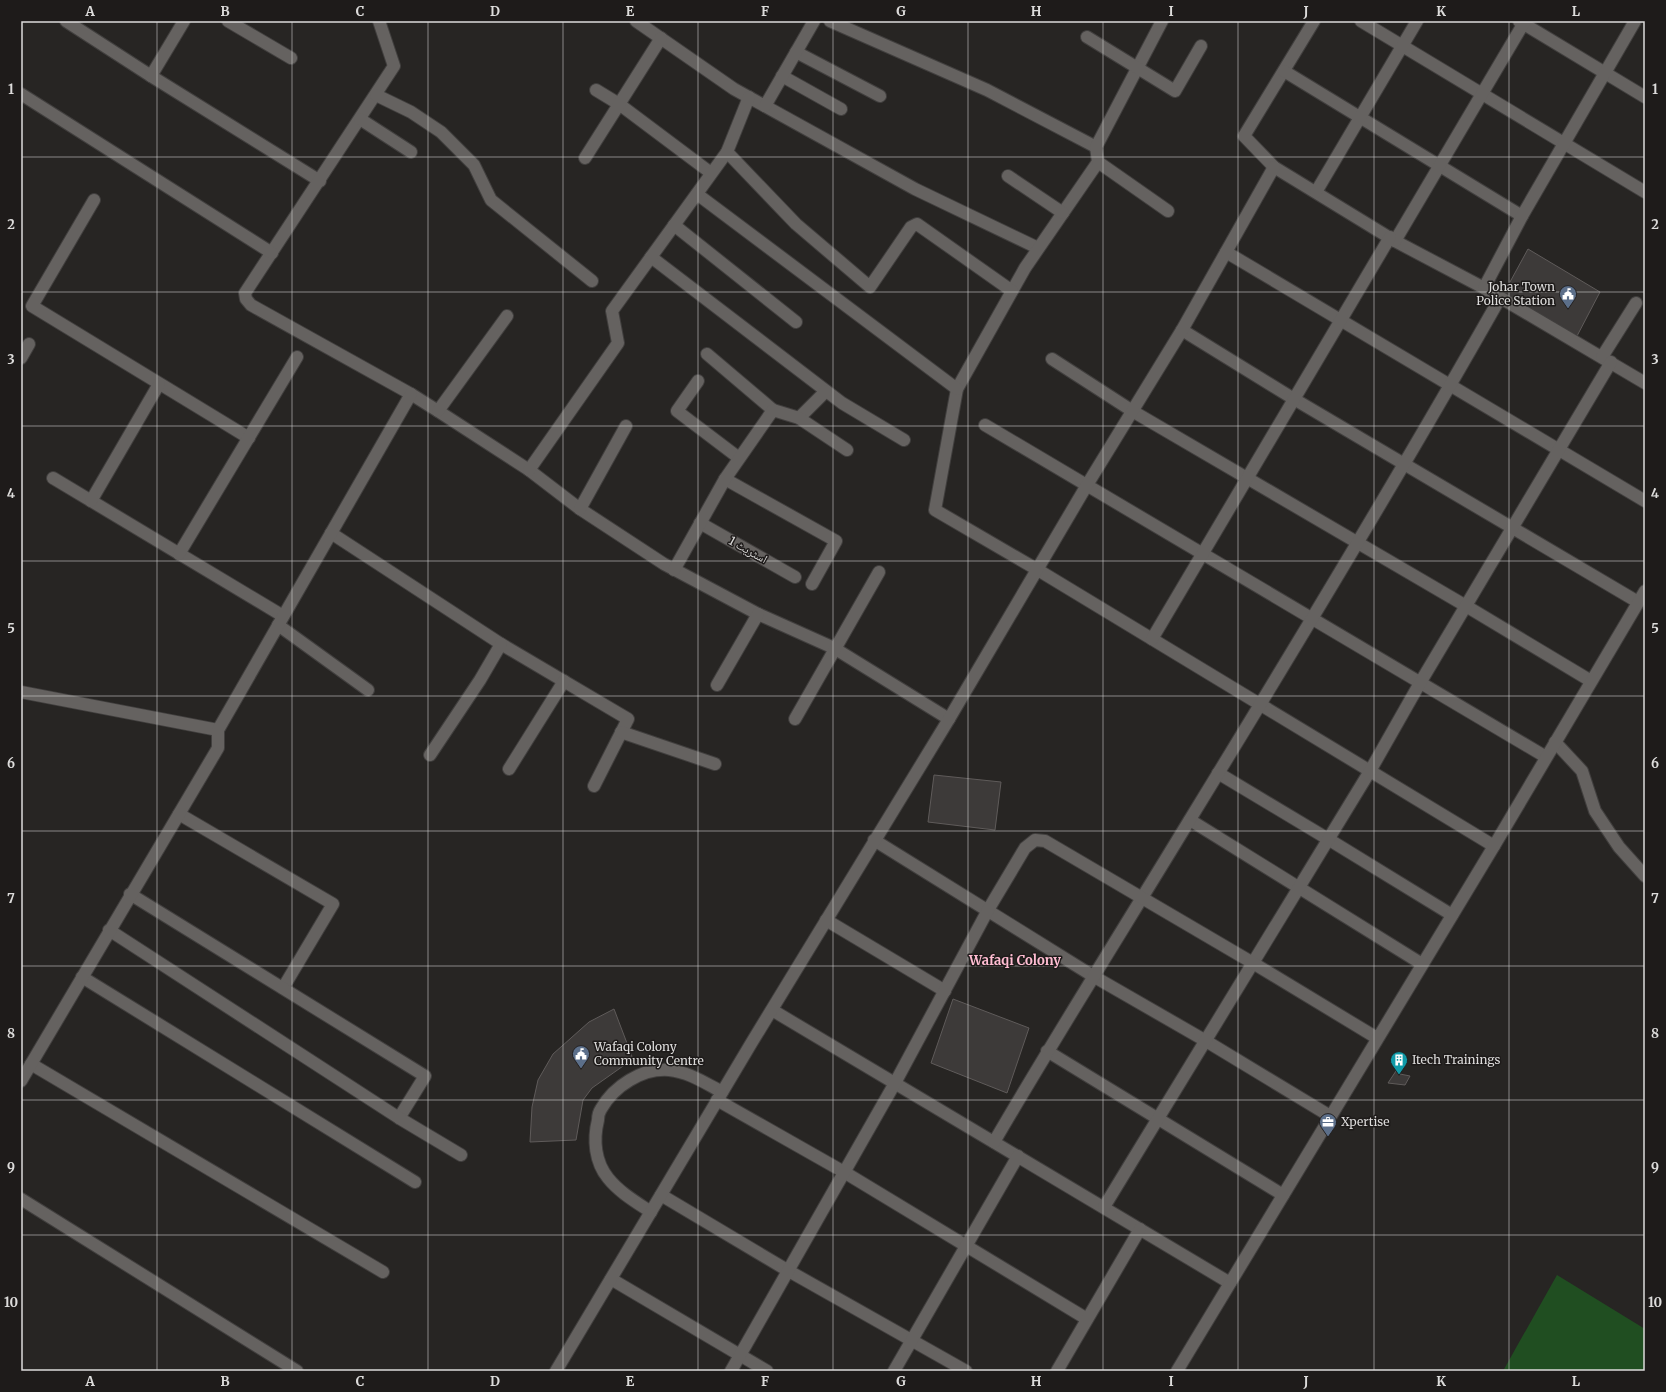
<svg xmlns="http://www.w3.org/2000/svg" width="1666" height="1392" font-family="Merriweather,'Noto Naskh Arabic',serif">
<rect width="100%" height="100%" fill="#272523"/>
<path fill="#204e21" d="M1557,1275L1645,1329V1371H1503Z"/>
<g fill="#3d3a39" stroke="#5f5b5a">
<path d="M1528,249L1600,292L1577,336L1504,293Z"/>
<path d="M934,775L1001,782L995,830L928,822Z"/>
<path d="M953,999L1029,1028L1007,1093L931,1063Z"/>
<path d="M614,1009L633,1059L592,1088L583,1100L576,1140L530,1142L532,1107L538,1080L553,1054L589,1022Z"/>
<path d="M1400,1065V1074L1410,1076L1405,1085L1388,1083Z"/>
</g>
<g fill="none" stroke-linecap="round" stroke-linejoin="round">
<g stroke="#413f3e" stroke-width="14">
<g id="minor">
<path d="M66,21L151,76L320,181"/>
<path d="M228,21L291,58"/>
<path d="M379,21L394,66L245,293L246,299L251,305L411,394L438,411L529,470L580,509L664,564L758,614L834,648L949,719"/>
<path d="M636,21L734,89L915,189L1038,248"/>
<path d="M830,21L987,90L1096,147"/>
<path d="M1162,21L1096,147L1098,162L1025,268L957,389L935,510L1038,570L1494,846"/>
<path d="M1314,21L1244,136L1274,167L1395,241L1484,288L1645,383"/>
<path d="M1361,21L1645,192"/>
<path d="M1519,21L1645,97"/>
<path d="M1087,37L1175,91L1201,46"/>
<path d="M796,52L880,96"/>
<path d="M1284,71L1522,216"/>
<path d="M151,76L184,21"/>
<path d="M782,76L841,109"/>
<path d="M596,90L619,104L711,173"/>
<path d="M21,94L272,253"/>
<path d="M376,95L411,112L441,132L474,165L491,200L592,281"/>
<path d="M765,106L814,21"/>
<path d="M360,119L411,152"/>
<path d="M727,152L796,224L870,287L911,227L917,224L1012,291"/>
<path d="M585,158L661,38"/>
<path d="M1098,162L1168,211"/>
<path d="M1008,176L1063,213"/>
<path d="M1316,192L1417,21"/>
<path d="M697,194L957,389"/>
<path d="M94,200L32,306L249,438"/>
<path d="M674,225L796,322"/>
<path d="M1395,241L1525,21"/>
<path d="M1226,252L1645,501"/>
<path d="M651,257L842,403L904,440"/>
<path d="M1484,288L1522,216L1635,21"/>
<path d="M1182,330L1294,399L1638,602"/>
<path d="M707,354L773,410"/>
<path d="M1602,357L1636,303"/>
<path d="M21,358L29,344"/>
<path d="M1052,359L1134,412L1466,606L1591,681"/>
<path d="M698,381L677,411L739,458"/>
<path d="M438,411L507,316"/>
<path d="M799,418L826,391"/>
<path d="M985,425L1546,757"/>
<path d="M529,470L618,343L612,311L727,152L749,97"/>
<path d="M53,478L283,616"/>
<path d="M725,479L836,541L812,584"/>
<path d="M91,501L159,384"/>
<path d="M580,509L626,426"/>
<path d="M700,523L795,577"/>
<path d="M331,533L501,644L628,719L594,786"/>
<path d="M179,554L297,357"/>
<path d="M674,570L725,479L773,410L799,418L847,450"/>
<path d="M278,625L368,690"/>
<path d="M1152,639L1390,237"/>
<path d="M717,685L758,614"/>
<path d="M21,692L218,730"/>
<path d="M795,719L879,572"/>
<path d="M621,732L715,764"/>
<path d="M1555,742L1582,771L1595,811L1619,847L1645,876"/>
<path d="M430,755L480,680L501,644"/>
<path d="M509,769L564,681"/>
<path d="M1218,773L1328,839L1452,915"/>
<path d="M179,814L333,904L283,988"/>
<path d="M1190,820L1422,964"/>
<path d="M874,840L1093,976L1206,1041L1330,1116"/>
<path d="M130,894L425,1076L399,1118"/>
<path d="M826,920L945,991"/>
<path d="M109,930L399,1118L461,1155"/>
<path d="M82,977L415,1182"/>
<path d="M772,1010L1230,1283"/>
<path d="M1047,1051L1283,1195"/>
<path d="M31,1064L383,1272"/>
<path d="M21,1081L218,748V730L411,394"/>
<path d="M717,1100L844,1172L1087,1319"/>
<path d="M994,1142C1057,1034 1124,928 1189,821C1295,648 1400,475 1500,298"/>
<path d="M661,1195L787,1270L966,1371"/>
<path d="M21,1199L297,1371"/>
<path d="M1104,1207L1370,771L1420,683L1611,362"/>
<path d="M651,1212C636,1202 619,1192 608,1178C595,1162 593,1140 598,1120C598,1117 599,1112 601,1109C614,1086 642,1068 669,1070C689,1072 705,1083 722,1092"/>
<path d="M611,1279L767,1371"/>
<path d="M556,1371L752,1042L949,719L1087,485L1182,330L1274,167"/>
<path d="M731,1371L895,1083L988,910L1025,848L1035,840L1045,841L1253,963L1377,1038"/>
<path d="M894,1371L1018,1156"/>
<path d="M1057,1371L1140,1229"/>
<path d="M1177,1371L1494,846L1645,591"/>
</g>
</g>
<use href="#minor" stroke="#656260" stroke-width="12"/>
</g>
<path fill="none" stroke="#dddcdb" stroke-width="1" stroke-opacity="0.55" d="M157,21V1371M292,21V1371M428,21V1371M563,21V1371M698,21V1371M833,21V1371M968,21V1371M1103,21V1371M1238,21V1371M1374,21V1371M1509,21V1371M21,157H1645M21,292H1645M21,426H1645M21,561H1645M21,696H1645M21,831H1645M21,966H1645M21,1100H1645M21,1235H1645"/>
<defs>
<g id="civic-pin" transform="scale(0.9)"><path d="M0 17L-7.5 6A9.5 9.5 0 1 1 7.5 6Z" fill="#5c6f8a" stroke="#1e1b1a"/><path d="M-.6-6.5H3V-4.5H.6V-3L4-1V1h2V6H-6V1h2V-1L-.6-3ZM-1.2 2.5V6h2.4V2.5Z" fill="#fff"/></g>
<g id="building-pin" transform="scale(0.9)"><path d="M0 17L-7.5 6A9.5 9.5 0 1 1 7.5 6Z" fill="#0f9aa8" stroke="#1e1b1a"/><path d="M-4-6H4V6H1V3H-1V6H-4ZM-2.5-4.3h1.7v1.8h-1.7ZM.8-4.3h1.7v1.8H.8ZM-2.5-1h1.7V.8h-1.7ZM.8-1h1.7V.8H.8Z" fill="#fff"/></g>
<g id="office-pin" transform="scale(0.9)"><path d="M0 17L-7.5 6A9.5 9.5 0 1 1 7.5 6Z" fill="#5c6f8a" stroke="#1e1b1a"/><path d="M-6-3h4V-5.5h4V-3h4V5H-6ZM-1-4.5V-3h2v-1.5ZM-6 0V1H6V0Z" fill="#fff"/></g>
</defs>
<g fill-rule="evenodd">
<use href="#civic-pin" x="1568" y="294"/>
<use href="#civic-pin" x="581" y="1054"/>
<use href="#building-pin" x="1399" y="1060"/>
<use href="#office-pin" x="1328" y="1122"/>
</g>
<g text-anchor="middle" stroke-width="3" stroke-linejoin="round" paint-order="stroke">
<g font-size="12" fill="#dddcdb" stroke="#1e1b1a" text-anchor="start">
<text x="1555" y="291" text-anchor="end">Johar Town<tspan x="1555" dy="14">Police Station</tspan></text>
<text x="594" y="1051">Wafaqi Colony<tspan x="594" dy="14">Community Centre</tspan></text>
<text x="1412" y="1064">Itech Trainings</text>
<text x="1341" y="1126">Xpertise</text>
</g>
<g font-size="12" fill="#dddcdb" stroke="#1e1b1a">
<text transform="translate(748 550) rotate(29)" y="4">اسٹریٹ 1</text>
</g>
<g font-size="13" font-weight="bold" fill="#ffbdd2" stroke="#1e1b1a">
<text x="1015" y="965">Wafaqi Colony</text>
</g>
</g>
<rect width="1666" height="1392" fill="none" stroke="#1e1b1a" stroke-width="44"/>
<rect x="22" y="22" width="1622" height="1348" fill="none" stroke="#dddcdb" stroke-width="1.5"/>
<g font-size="13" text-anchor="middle" font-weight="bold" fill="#dddcdb">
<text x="90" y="16">A</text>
<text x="225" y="16">B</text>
<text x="360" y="16">C</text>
<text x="495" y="16">D</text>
<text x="630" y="16">E</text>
<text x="765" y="16">F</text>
<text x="901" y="16">G</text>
<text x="1036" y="16">H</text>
<text x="1171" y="16">I</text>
<text x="1306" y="16">J</text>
<text x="1441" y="16">K</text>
<text x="1576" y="16">L</text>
<text x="11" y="94">1</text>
<text x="1655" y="94">1</text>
<text x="11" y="229">2</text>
<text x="1655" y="229">2</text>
<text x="11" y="364">3</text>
<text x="1655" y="364">3</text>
<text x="11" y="498">4</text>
<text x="1655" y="498">4</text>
<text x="11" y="633">5</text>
<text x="1655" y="633">5</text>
<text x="11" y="768">6</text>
<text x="1655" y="768">6</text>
<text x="11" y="903">7</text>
<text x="1655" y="903">7</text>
<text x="11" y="1038">8</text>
<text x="1655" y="1038">8</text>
<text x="11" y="1172">9</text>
<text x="1655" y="1172">9</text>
<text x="11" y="1307">10</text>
<text x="1655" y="1307">10</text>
<text x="90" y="1386">A</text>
<text x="225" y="1386">B</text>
<text x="360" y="1386">C</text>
<text x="495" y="1386">D</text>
<text x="630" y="1386">E</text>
<text x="765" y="1386">F</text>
<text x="901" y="1386">G</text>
<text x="1036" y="1386">H</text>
<text x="1171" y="1386">I</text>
<text x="1306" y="1386">J</text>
<text x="1441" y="1386">K</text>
<text x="1576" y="1386">L</text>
</g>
</svg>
